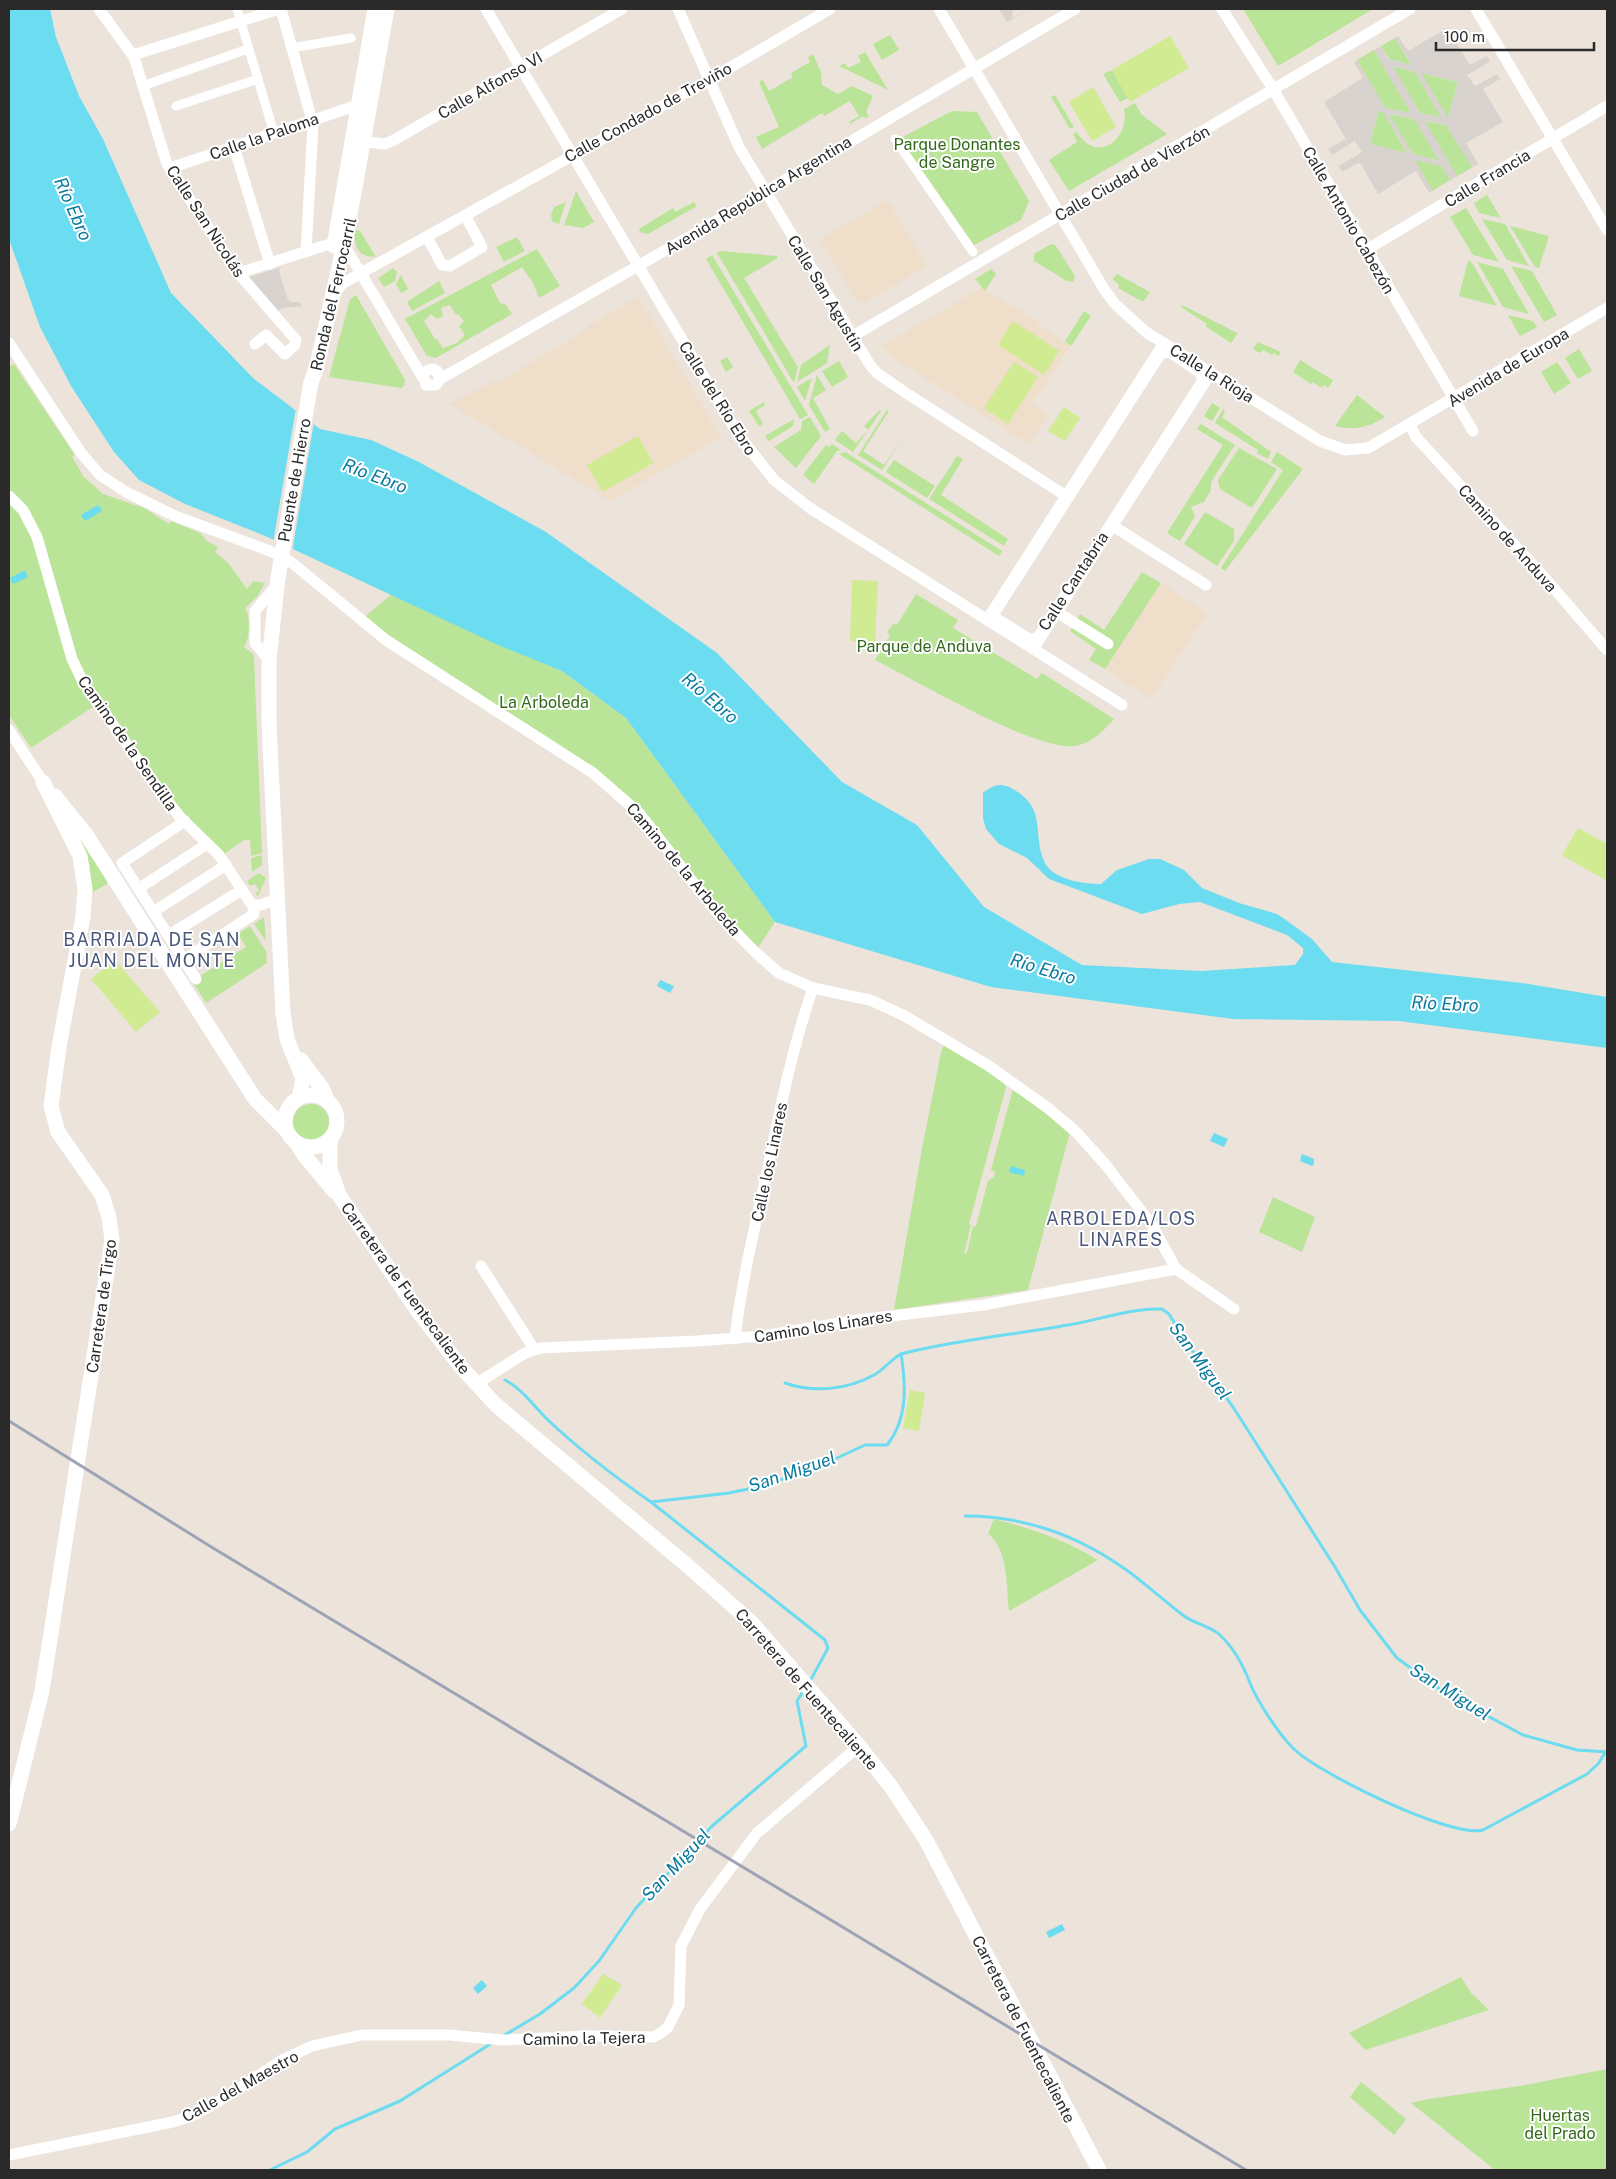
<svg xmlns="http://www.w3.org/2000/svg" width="1616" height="2179" font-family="'Public Sans',sans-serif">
<rect width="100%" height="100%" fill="#ece3db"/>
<g fill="#eedeca">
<path d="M884,202L889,203L927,266L863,304L861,300L857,302L820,239Z"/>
<path d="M981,288L1039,322L1038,325L1071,346L1032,403L1050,415L1029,444L896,360L881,346Z"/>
<path d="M638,297L721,437L610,501L450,404L495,380L496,383L588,329L587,327Z"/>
<path d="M1161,583L1207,613L1151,699L1105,669Z"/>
</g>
<g fill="#bae497" fill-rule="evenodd">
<path d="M1243,9H1373L1278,66Z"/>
<path d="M890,35L899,50L882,60L873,44Z"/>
<path d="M1395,38L1411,65L1389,59L1381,46Z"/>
<path d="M1374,50L1411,113L1385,108L1357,60Z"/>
<path d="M865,52L888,90L839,66L845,63L848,68L861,62L858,56Z"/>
<path d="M813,54L821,72L822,85L838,94L852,86L873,96L866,112L869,116L865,118L863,116L850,124L849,122L859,116L850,101L824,116L822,113L762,149L756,137L779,127L759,82L763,80L769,91L793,77L791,73L810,62L808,57Z"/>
<path d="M1392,66L1415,72L1442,118L1420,113Z"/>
<path d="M1112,70L1128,98L1120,102L1103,74Z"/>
<path d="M1421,73L1458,82L1448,119Z"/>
<path d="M1055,95L1074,127L1070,129L1051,97Z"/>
<path d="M1135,103L1141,114L1167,134L1069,191L1049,160L1077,142L1073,134L1077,132C1097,165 1130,139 1124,109Z"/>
<path d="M952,111L977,112L1029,201L1021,220L974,245L899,139Z"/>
<path d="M1378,111L1384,112L1407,154L1370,144Z"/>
<path d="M1388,114L1414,119L1440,161L1413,154Z"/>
<path d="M1424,121L1446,125L1473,167L1457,176Z"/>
<path d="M1414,159L1442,166L1450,180L1432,191Z"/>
<path d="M576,191L594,222L583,228L564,225Z"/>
<path d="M1487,195L1501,218L1479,213L1474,203Z"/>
<path d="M566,202L559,224L552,221L551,215L554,207Z"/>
<path d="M694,202L697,206L648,234L640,232L639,229L673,208L675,212Z"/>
<path d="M1466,208L1499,262L1473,255L1450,217Z"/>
<path d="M1482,219L1505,224L1529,266L1507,260Z"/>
<path d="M1510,226L1549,236L1539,268L1535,267Z"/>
<path d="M355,230L360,231L376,257C359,257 353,247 355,230Z"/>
<path d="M517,237L525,251L504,262L496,247Z"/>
<path d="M1051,244L1056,246L1075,276L1073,282L1067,281L1034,261V254Z"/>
<path d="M537,249L560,286L539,298L533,283L522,267L491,285L500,303L506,305L512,314L436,358L427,356L405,319ZM450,305L456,315L458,314L464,321L459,326L465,335L457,343L443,348L437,339H435L424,321L431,314L437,319L443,316L441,308Z"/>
<path d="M720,251L777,256L778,258L744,278L798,367L794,383L717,253Z"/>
<path d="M712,255L808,415L800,419L706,259Z"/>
<path d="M1468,261H1471L1497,306L1459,296Z"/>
<path d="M1477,262L1503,269L1529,314L1503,307Z"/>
<path d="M1511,266L1532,271L1557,315L1544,322Z"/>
<path d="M393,268L397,272L395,281L384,287L378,278Z"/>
<path d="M991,269L996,274L985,291L975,279Z"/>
<path d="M1117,274L1150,292L1143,302L1118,288L1119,285L1113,279Z"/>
<path d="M401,275L408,289L401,293L396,284Z"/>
<path d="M439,281L445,293L412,311L407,302Z"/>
<path d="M356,295L405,380L404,386L401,388L329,377L350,299Z"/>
<path d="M1182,305L1237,333H1238L1231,343L1205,326L1207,324L1181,307Z"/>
<path d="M1084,311L1091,316L1071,346L1065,341Z"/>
<path d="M1508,315L1533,321L1537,327L1520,336Z"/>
<path d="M1258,342L1281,352L1278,356L1274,353L1272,355L1263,350L1260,353L1253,349Z"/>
<path d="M830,345L827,363L797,382L801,365Z"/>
<path d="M1579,349L1592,371L1578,379L1565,358Z"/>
<path d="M727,357L733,367L726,372L720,361Z"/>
<path d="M1300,360L1333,380L1328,388L1324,385L1322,388L1313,382L1311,384L1293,372Z"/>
<path d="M839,361L848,377L832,387L822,371Z"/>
<path d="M1557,362L1571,383L1554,394L1541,372Z"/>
<path d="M14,364L75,455L72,456L83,476L103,494L144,508L169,524L171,521L200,533L207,541L218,547L215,552L229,564L247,589L253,581L265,583L257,597L245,608C251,616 250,639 244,647L253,654L254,658L262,853L251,856L250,840H244L224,854L184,816L81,671L47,556L9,491V367Z"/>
<path d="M817,375L826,390L813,398L830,429L825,432L809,405Z"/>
<path d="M812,378L805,401L797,387Z"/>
<path d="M1357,395L1385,417C1368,427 1355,431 1335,426Z"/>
<path d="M764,402L765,405L756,411L763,424L759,426L749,411Z"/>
<path d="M1212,403L1220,408L1212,421L1204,416Z"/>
<path d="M1223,409L1225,411L1222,417L1271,452L1268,459L1257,453L1258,450L1215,423Z"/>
<path d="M880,410L881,411L853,452L835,440L842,431L856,443L868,430L864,426Z"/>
<path d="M887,410L889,411L863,451L884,465L902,440L882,470L858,455Z"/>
<path d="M810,417L821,436L796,468L774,447L801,430L802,421Z"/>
<path d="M794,419L793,426L769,441L765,436Z"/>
<path d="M1201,424L1235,445L1214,477L1211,484V490L1204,502L1191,507L1195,516L1180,541L1167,533L1223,445L1197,429Z"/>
<path d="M832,444L841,450L837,451L814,484L803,475L826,445L829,447Z"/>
<path d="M1239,448L1277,469L1252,508L1220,489L1218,480Z"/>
<path d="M845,452L1002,551L999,556L839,454Z"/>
<path d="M1277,452L1303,469L1225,571L1221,568L1283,470L1271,462Z"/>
<path d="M957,456L963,459L941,495L1008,539L1004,546L929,499Z"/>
<path d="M894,460L935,486L927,498L886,472Z"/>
<path d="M9,500L27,525L93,707L31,748L9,715Z"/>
<path d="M1205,512L1234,529V541L1217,566L1184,544Z"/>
<path d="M1142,572L1161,583L1105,669L1089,660L1096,649L1070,631L1072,628L1108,650L1113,642L1077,620L1080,614L1104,630Z"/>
<path d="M916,594L958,620L953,628L1037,679L1042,673L1114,719C1103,731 1091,744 1074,746C1036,752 914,679 875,660L890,635L887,632L894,623L897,625Z"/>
<path d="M391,595L562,671L626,718L775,922L755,952L623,797L361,620Z"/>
<path d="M74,826L107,880V884L91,893L90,866Z"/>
<path d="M262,855V865L252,872L251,858Z"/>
<path d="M259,873L266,878L258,896L255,894L259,890L255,884L250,886L247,881Z"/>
<path d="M264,917L266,941L254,924Z"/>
<path d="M250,926L266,951L267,963L206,1003L192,981L246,947L238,934Z"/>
<path d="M944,1045L977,1064L1004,1083L1006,1087L969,1224L971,1225L964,1253H967L973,1226H976L988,1181L994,1177L995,1172L991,1170L1013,1089L1070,1132L1028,1290L894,1310L921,1154L941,1052Z"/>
<circle cx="311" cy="1122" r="18"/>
<path d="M1273,1197L1315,1217L1302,1252L1259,1232Z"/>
<path d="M994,1519C1032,1529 1065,1540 1098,1560L1009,1611C1006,1587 1009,1549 988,1534Z"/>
<path d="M1461,1977L1471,1993L1489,2010L1365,2050L1349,2033Z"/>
<path d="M1607,2069V2170H1495L1411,2103L1428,2099L1520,2086Z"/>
<path d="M1361,2082L1406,2119L1394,2135L1350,2097Z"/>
</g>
<g fill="#d0eb92">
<path d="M1170,36L1189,68L1130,102L1112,70Z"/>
<path d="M1093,87L1116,127L1092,141L1069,102Z"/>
<path d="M1013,321L1059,351L1044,375L998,345Z"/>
<path d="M1014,362L1038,377L1008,424L984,408Z"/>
<path d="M1064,407L1080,418L1065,441L1048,431Z"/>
<path d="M638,436L653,463L603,492L587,465Z"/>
<path d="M852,580L878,581L875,643L850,641Z"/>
<path d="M1578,828L1607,844V881L1562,855Z"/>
<path d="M115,960L160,1012L136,1032L91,979Z"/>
<path d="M910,1390L925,1393L919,1431L903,1428Z"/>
<path d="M603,1974L622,1985L600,2018L582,2004Z"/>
</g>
<g fill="#d8d3ce" fill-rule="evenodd">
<path d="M999,9H1013L1012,18L1029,9L1007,22Z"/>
<path d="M1447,28L1470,65L1487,56L1490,62L1467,75L1475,86L1497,74L1500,79L1483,89L1503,122L1466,143L1478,164L1429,193L1416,171L1378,194L1361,164L1358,163L1342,172L1339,166L1362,152L1355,141L1332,155L1328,149L1346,139L1324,102L1363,78L1354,62L1398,36L1408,51ZM1395,38L1411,64V65L1388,59L1381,46ZM1374,50L1410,112V113L1385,108L1357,60ZM1393,66L1415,72L1441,117L1420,113ZM1422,73L1458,82L1448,118L1422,74ZM1378,111L1384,113L1407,153L1370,144ZM1389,114L1414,119L1439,161L1413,154ZM1425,121L1446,125L1472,167L1457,176ZM1415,160L1442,166L1450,181L1432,191Z"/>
<path d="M281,267L279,271L288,300L291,302H300L302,306L282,308L274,315L243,279Z"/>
</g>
<g fill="#6cdcf0">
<path d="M9,9H50L56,37L79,96L103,139L171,293L253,378L320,429L371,440L417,461L546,532L717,653L842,782L917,825L984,907L1082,965L1201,971L1295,965L1303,954V948L1287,935L1200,902L1179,904L1142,914L1049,879L1027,858L999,844L986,829L983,818V793C992,786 1000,782 1011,788C1049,808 1031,835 1045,863C1054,880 1084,884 1101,884L1117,870L1149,859H1160L1184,870L1202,888L1239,903L1277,914L1286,920L1312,939L1332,962L1522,983L1607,997V1048L1399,1021L1233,1019L991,987L775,922L626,718L562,671L498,645L263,535L185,504L139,480L114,452L71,386L40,327L9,239Z"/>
<path d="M98,505L102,511L85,521L81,515Z"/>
<path d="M25,570L28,577L13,584L10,578Z"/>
<path d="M660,980L674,986L670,993L657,986Z"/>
<path d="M1214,1133L1228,1139L1224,1147L1210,1141Z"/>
<path d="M1302,1154L1314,1159V1164L1312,1166L1300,1161Z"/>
<path d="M1011,1166L1025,1170L1024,1176L1009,1172Z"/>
<path d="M1062,1924L1065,1930L1049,1938L1046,1932Z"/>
<path d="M482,1980L487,1986L478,1994L473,1988Z"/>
</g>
<path fill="#ece3db" d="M296,408L314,422L292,552L273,543Z"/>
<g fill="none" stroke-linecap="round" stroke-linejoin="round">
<g stroke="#6cdcf0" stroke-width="3">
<path d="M505,1380C523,1389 535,1408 549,1421C581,1451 615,1477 651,1502"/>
<path d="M785,1383C813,1393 847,1390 874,1375C885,1369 890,1360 901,1354"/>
<path d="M965,1516C1023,1516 1077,1535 1125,1569C1145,1583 1164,1601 1184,1616C1195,1624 1210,1626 1220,1635C1235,1649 1243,1665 1250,1683C1257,1701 1280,1736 1294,1749C1318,1773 1452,1839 1483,1830L1587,1774L1598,1764L1605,1753"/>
<path d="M809,1683L828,1648L825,1640L651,1502L729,1493L753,1488L809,1471L865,1445H887C908,1419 906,1385 901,1354C956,1340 1012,1335 1068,1325C1100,1320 1129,1308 1162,1309L1169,1314L1184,1339L1233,1407L1335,1567L1360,1610L1397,1658L1445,1693L1523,1735L1577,1750L1607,1752"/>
<path d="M503,2036L540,2014L574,1988L599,1961L636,1908L711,1827L806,1746L797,1701L804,1690"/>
<path d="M270,2170L307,2152L335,2129L400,2101L492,2043"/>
</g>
<g stroke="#fff" stroke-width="9">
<path d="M237,9L274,133"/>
<path d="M291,48L351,38"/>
<path d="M148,84L248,49"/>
<path d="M176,106L258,79"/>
<path d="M895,139L973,252"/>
<path d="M1169,353L1199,373L1202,380L1038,636L1031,639L996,617V612L1161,355Z"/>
</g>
<g stroke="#fff" stroke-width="11">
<path d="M99,9L134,57L167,164L234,268L296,340L295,345L285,354L266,335L255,344"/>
<path d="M281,9L313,124L306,252"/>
<path d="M486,9L738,434L774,480L810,508L1122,705"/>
<path d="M678,9L739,147L870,365L877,373L903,391L1066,496"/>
<path d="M939,9L1104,289L1115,304L1146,332L1320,441L1345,450L1368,448L1607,308"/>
<path d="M1222,9L1273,89L1473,431"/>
<path d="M1476,9L1607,230"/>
<path d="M133,55L279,9"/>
<path d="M357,141L385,144L394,140L622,9"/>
<path d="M234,147L270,264"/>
<path d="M172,169L176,166L358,105"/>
<path d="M427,237L442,265L450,266L482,247L465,215"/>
<path d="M1366,250L1607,106"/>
<path d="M239,273L320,247L334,243L344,245L423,378"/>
<path d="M334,294L342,284L361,273L709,80L830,9"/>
<path d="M853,336L1410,9"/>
<path d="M9,343L81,453L100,475L126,492L175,516L270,551L291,562L386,640L593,773L639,813L718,914L755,952L779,973L813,988L870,1000L903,1015L989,1066L1048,1108L1076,1132L1105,1164L1152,1225L1176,1269L1234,1309"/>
<path d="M440,379L437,371C432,368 426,369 423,375L426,385H436L440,379L699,231L1075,9"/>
<path d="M1410,425L1416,437L1544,577L1607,650"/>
<path d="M9,496L23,510L37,537L72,659L83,682L159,790L180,817L219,855L254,908V914L183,960"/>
<path d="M1113,526L1206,585"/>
<path d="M1057,612L1108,644"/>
<path d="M987,620L1164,343"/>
<path d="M1033,649L1211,373"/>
<path d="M269,660L255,643V611L276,586"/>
<path d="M9,730L43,782"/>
<path d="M185,821L122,863L196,979"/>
<path d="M138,889L207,844"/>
<path d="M253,905H261L277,899"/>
<path d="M153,912L226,865"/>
<path d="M169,935L242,890"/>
<path d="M481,1266L534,1349"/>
<path d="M735,1339C741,1283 755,1227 767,1172C780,1110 792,1048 813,988"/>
<path d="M476,1384L525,1353L541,1348L697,1341L763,1336L858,1320L983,1305L1176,1269"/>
<path d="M9,2155L173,2122L194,2115L216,2103L282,2060L312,2046L362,2035H449L503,2040L589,2036L653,2037L661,2033L668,2027L679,2005L681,1946L700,1909L757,1833L859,1746"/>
</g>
<g stroke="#fff" stroke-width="15">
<path d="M334,246L375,9"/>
<path d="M55,796L87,836L255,1099L285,1129"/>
<path d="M301,1060L322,1088L327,1100"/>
<circle cx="311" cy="1121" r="26"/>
<path d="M299,1098L303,1079L287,1039L283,1013L269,725V660L278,578L311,382L316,370L348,226L387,9"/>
<path d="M330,1140V1169L339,1195L417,1310L461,1367L495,1404L689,1567L751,1622L859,1746L892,1788L926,1840L1099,2170"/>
<path d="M298,1145L304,1155L334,1191"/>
<path d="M9,1824L42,1691L112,1240L109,1217L102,1195L58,1132L51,1106L59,1047L83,917L85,889L80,856L43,782"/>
</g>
<path stroke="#9ea4b5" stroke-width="3" d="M9,1421L213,1548L1246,2170"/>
</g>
<g text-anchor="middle" stroke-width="4" stroke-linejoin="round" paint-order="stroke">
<g font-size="16" fill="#2a2a2a" stroke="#fff">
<text transform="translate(490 85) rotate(-30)" y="6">Calle Alfonso VI</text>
<text transform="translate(648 112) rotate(-29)" y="6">Calle Condado de Treviño</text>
<text transform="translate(264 136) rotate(-19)" y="6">Calle la Paloma</text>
<text transform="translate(1132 173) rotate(-30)" y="6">Calle Ciudad de Vierzón</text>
<text transform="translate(1487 178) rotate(-31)" y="6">Calle Francia</text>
<text transform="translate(758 195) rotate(-31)" y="6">Avenida República Argentina</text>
<text transform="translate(1349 220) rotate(60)" y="6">Calle Antonio Cabezón</text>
<text transform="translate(206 221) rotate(57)" y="6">Calle San Nicolás</text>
<text transform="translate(826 293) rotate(59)" y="6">Calle San Agustín</text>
<text transform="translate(333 294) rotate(-77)" y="6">Ronda del Ferrocarril</text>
<text transform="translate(1508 367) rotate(-31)" y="6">Avenida de Europa</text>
<text transform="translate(1212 373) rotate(32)" y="6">Calle la Rioja</text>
<text transform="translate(718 398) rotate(58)" y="6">Calle del Río Ebro</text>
<text transform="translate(294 480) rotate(-80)" y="6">Puente de Hierro</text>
<text transform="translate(1508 538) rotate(48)" y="6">Camino de Anduva</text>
<text transform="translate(1073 581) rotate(-57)" y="6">Calle Cantabria</text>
<text transform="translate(128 743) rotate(55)" y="6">Camino de la Sendilla</text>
<text transform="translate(684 869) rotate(50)" y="6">Camino de la Arboleda</text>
<text transform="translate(769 1162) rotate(-78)" y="6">Calle los Linares</text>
<text transform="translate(406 1288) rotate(54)" y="6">Carretera de Fuentecaliente</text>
<text transform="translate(101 1306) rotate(-82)" y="6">Carretera de Tirgo</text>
<text transform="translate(823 1326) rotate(-9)" y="6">Camino los Linares</text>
<text transform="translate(807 1689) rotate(49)" y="6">Carretera de Fuentecaliente</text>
<text transform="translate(1024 2029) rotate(63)" y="6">Carretera de Fuentecaliente</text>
<text transform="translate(584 2038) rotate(-1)" y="6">Camino la Tejera</text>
<text transform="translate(240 2086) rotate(-29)" y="6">Calle del Maestro</text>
</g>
<g font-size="16" fill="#326819" stroke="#fff">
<text x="957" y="150">Parque Donantes<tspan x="957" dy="18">de Sangre</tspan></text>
<text x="924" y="652">Parque de Anduva</text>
<text x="544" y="708">La Arboleda</text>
<text x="1560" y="2121">Huertas<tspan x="1560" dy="18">del Prado</tspan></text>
</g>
<g font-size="18" font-style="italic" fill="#0b7b9d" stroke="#fff">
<text transform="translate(73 209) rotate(66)" y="6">Río Ebro</text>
<text transform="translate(375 476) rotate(21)" y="6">Río Ebro</text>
<text transform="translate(710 698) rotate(41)" y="6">Río Ebro</text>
<text transform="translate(1043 969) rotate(17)" y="6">Río Ebro</text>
<text transform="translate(1445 1004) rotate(3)" y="6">Río Ebro</text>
<text transform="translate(1200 1361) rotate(54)" y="6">San Miguel</text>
<text transform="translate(792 1472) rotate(-19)" y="6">San Miguel</text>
<text transform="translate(1450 1692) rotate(32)" y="6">San Miguel</text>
<text transform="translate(676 1865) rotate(-47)" y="6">San Miguel</text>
</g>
<g font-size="18" letter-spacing="1" fill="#49587b" stroke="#fff">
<text x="152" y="946">BARRIADA DE SAN<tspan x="152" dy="21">JUAN DEL MONTE</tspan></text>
<text x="1121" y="1225">ARBOLEDA/LOS<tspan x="1121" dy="21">LINARES</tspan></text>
</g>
</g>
<rect width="1616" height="2179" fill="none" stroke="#2a2a2a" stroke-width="20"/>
<path d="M1436 42v8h158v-8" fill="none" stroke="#2a2a2a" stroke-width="2.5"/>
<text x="1444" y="42" font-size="15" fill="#2a2a2a" stroke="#ffffff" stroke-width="4" paint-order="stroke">100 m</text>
</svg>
